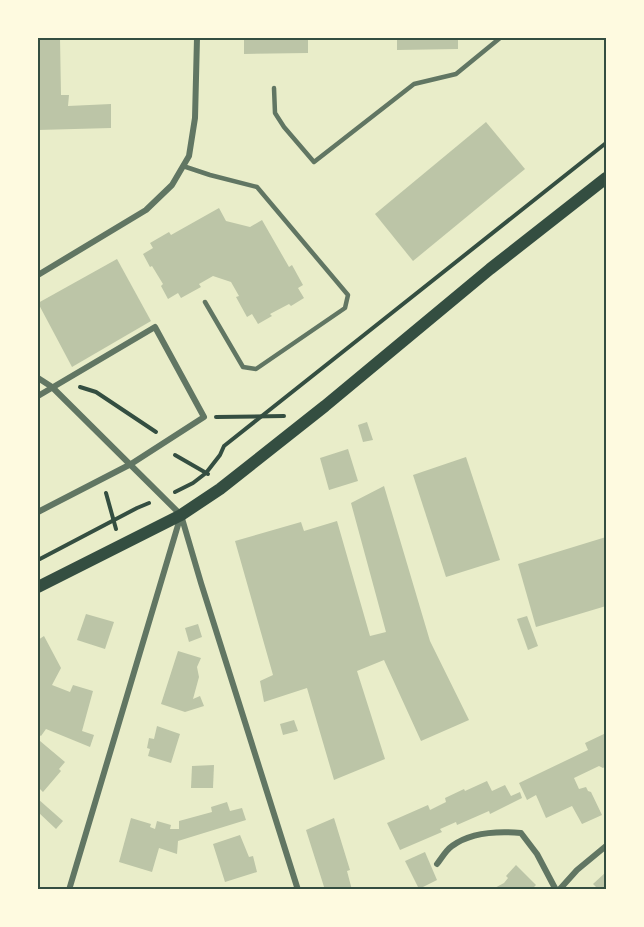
<svg xmlns="http://www.w3.org/2000/svg" width="644" height="927" font-family="Lato,sans-serif">
<rect width="100%" height="100%" fill="#e9edc9"/>
<g fill="#bcc5a7">
<path d="M38,38H60L61,95H69L68,106L111,104V128L38,130Z"/>
<path d="M244,38H308V53L244,54Z"/>
<path d="M397,38H458V49L397,50Z"/>
<path d="M486,122L525,169L413,261L375,214Z"/>
<path d="M219,208L226,221L250,227L262,220L289,267L292,265L303,285L298,288L304,298L291,306L289,304L270,314L272,316L258,324L252,314L247,317L236,297L239,296L231,282L213,276L199,284L201,287L181,298L178,293L168,299L161,286L163,284L152,266L150,267L143,254L153,248L150,243L169,232L171,235Z"/>
<path d="M117,259L151,321L72,367L38,303Z"/>
<path d="M367,422L373,440L363,442L358,425Z"/>
<path d="M348,449L358,481L329,490L320,458Z"/>
<path d="M466,457L500,560L446,577L413,475Z"/>
<path d="M384,486L430,641L469,720L421,741L384,660L357,671L385,759L334,780L307,688L264,702L260,681L273,675L235,541L301,522L304,531L337,521L370,636L386,632L351,503Z"/>
<path d="M606,537V606L536,627L518,564Z"/>
<path d="M86,614L114,622L105,649L77,640Z"/>
<path d="M527,616L538,646L528,650L517,619Z"/>
<path d="M198,624L202,637L189,642L185,628Z"/>
<path d="M44,636L61,668L52,685L70,692L73,685L93,691L82,731L94,735L90,747L46,729L41,736L38,734V640Z"/>
<path d="M178,651L201,658L197,667L199,677L193,699L200,696L204,706L185,712L161,704Z"/>
<path d="M294,720L298,731L283,735L280,724Z"/>
<path d="M157,726L180,734L171,763L148,756L150,749L147,748L149,738L154,739Z"/>
<path d="M606,733V766L603,768L599,766L574,778L579,789L586,787L588,791L591,792L602,815L582,824L572,806L546,818L536,795L527,800L519,783L588,750L585,743Z"/>
<path d="M40,741L65,762L59,769L61,771L43,792L38,787V744Z"/>
<path d="M214,765L213,788H191L192,766Z"/>
<path d="M487,781L492,791L505,785L511,796L520,792L522,798L490,814L489,811L457,825L456,822L440,829L442,832L400,850L387,823L428,805L430,810L446,802L445,798L464,789L465,791Z"/>
<path d="M38,799L63,821L56,829L38,812Z"/>
<path d="M227,802L230,811L242,808L246,820L178,841L177,854L159,848L152,872L119,862L131,818L151,824L150,827L155,829L157,821L171,825L170,829H179V821L212,812L211,807Z"/>
<path d="M334,818L350,870L347,871L352,890H325L306,830Z"/>
<path d="M240,835L249,857L253,856L257,872L225,882L213,844Z"/>
<path d="M425,852L437,880L419,889L405,861Z"/>
<path d="M516,865L536,885L531,890H491L504,883L508,878L506,876Z"/>
<path d="M606,872V890H599L593,884Z"/>
</g>
<g fill="none" stroke-linecap="round" stroke-linejoin="round">
<g stroke="#344e41" stroke-width="4">
<path d="M80,387L96,392L156,432"/>
<path d="M216,417L284,416"/>
<path d="M175,455L208,474"/>
<path d="M175,492L193,483L206,473L220,455L224,446L606,143"/>
<path d="M106,493L116,529"/>
<path d="M38,560L137,508L149,503"/>
</g>
<g stroke="#617663" stroke-width="4.5">
<path d="M274,88L275,113L284,127L314,162L414,84L456,74L500,38"/>
<path d="M183,166L210,175L257,187L348,295L345,308L256,369L243,367L205,302"/>
</g>
<g stroke="#617663" stroke-width="6">
<path d="M38,275L146,210L172,185L189,156L195,118L197,38"/>
<path d="M38,378L52,387L181,515L201,583L298,890"/>
<path d="M38,396L155,327L204,417L131,464L38,512"/>
<path d="M437,864C441,859 446,850 452,846C471,832 498,831 521,833L537,854L556,890"/>
<path d="M69,890L181,515"/>
<path d="M559,890L577,870L606,846"/>
</g>
<path stroke="#344e41" stroke-width="12" d="M38,587L181,515L220,489L325,406L490,269L606,178"/>
</g>
<rect width="644" height="927" fill="none" stroke="#fefae0" stroke-width="78"/>
<rect x="39" y="39" width="566" height="849" fill="none" stroke="#344e41" stroke-width="2"/>
</svg>
